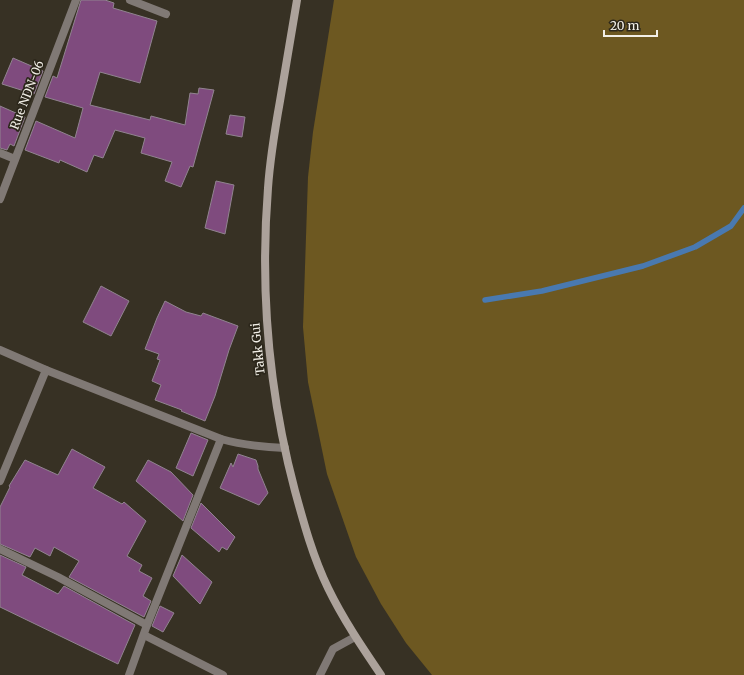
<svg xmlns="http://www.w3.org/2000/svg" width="744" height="675" font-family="Merriweather,serif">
<rect width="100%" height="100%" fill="#373124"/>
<path fill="#6d5821" d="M334,0H744V675H432L406,643L381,604L356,557L327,474L308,382L303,327L308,177L313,132Z"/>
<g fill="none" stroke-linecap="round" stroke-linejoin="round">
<path stroke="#4979b0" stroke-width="5.5" d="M485,300L542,291L643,266L695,247L731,226L744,208"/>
</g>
<g fill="#7f4b7e" stroke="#918490">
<path d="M81,0H105L114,3L113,8L157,21L140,83L100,72L90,105L150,120L151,116L185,125L190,93L198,94L199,88L214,90L193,167L190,166L181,187L165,181L172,162L141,153L145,138L115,130L103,158L94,155L87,172L60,160L59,163L25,150L36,121L75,138L83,108L45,97L53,76L57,78Z"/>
<path d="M13,58L43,71L34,94L2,84Z"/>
<path d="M0,106L25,117L14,146L10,144L7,150L0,148Z"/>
<path d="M230,115L245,117L242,137L226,134Z"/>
<path d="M216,181L234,185L225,234L205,228Z"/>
<path d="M101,286L129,301L111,336L83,322Z"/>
<path d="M165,301L186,312L201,316L203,313L238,326L229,350L215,396L205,421L181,411L182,410L155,400L161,385L152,381L160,360L157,359L159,354L145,349L157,318Z"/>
<path d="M191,433L208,440L193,476L176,468Z"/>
<path d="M72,449L105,467L93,488L122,504L124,502L146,521L127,556L142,565L139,571L152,578L143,596L151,601L144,617L69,577L79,561L54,547L50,556L35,548L30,557L0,544V507L10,487L9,486L25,460L58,475Z"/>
<path d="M238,454L256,460L258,466V469L268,493L259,505L220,488L231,463L233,467Z"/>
<path d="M148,460L171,472L193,495L183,521L136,481Z"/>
<path d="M201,503L235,537L227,550L222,547L219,552L191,528Z"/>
<path d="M0,555L26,567L22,575L58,594L64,586L135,625L118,664L0,607Z"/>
<path d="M182,555L212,582L200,604L173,576Z"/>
<path d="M160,606L174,613L163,632L152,626Z"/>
</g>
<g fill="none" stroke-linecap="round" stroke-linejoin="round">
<g stroke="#807975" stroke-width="8">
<path d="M130,0L166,14"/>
<path d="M0,153L15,159"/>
<path d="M0,199L76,0"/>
<path d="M0,350L46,370L221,439C242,445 263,447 285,448"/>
<path d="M0,481L46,370"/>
<path d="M0,549L58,577L147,625L129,675"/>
<path d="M147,625L221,439"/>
<path d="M144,635L223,675"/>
<path d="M320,675L333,649L355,637"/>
</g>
<path stroke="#aca29b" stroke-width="8" d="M297,0C291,34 286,67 280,101C275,129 270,159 268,188C260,289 269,393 295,491C304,524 313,557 328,588C343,619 362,647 381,675"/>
</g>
<g text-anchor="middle" stroke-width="3.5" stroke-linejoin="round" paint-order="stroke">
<g font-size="12" fill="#f2efe7" stroke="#2c271b">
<text transform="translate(27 95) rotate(-69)" y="4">Rue NDN-06</text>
<text transform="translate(258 349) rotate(-96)" y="4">Takk Gui</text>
</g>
</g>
<path d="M604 30v6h53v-6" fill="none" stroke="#f2efe7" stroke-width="2"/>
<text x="610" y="30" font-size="12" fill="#f2efe7" stroke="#2c271b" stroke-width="3" paint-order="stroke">20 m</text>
</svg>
